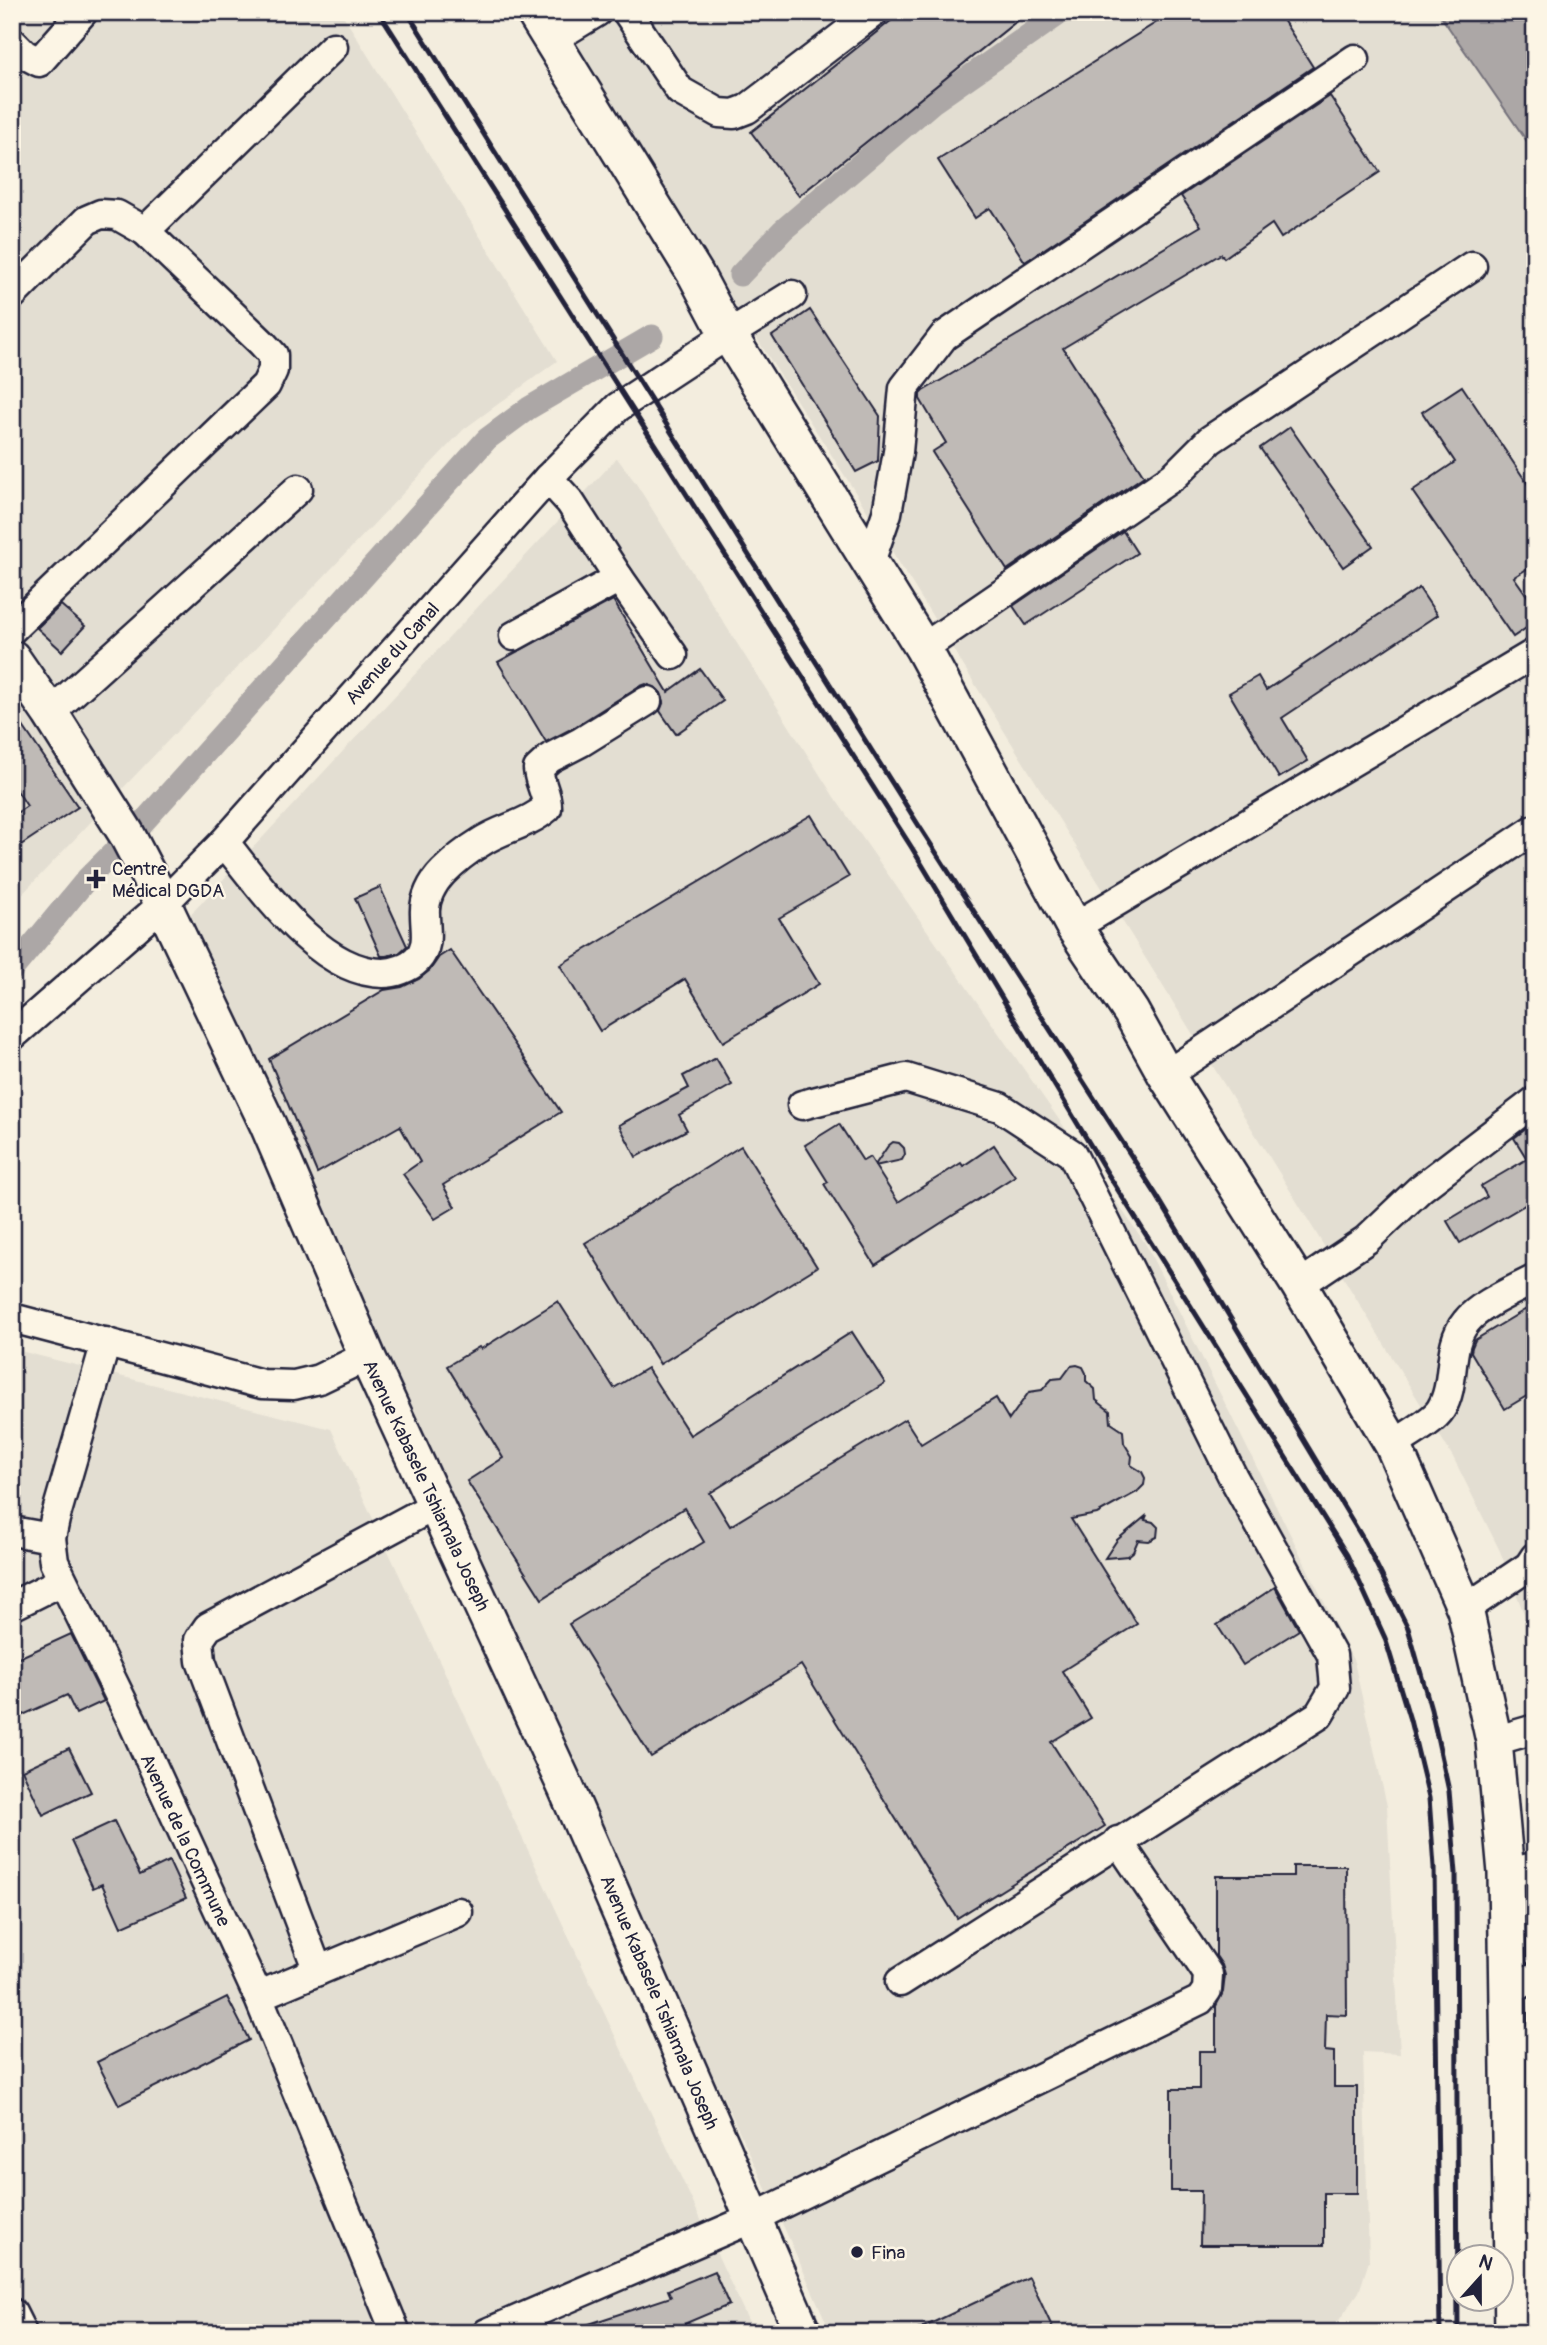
<svg xmlns="http://www.w3.org/2000/svg" width="1547" height="2345" font-family="Pangolin,sans-serif">
<rect width="100%" height="100%" fill="#f3edde"/>
<filter id="ink" filterUnits="userSpaceOnUse"><feTurbulence type="fractalNoise" baseFrequency=".0143" numOctaves="2"/><feDisplacementMap in="SourceGraphic" scale="14" xChannelSelector="R" yChannelSelector="G"/><feConvolveMatrix kernelMatrix="1 2 1 2 8 2 1 2 1" color-interpolation-filters="sRGB"/></filter>
<g filter="url(#ink)">
<g fill="#e3ded2">
<path d="M12,12H341L557,361L464,429L12,905Z"/>
<path d="M547,12H1438L1535,153V1643L1500,1551L1453,1457L1280,1174L852,487Z"/>
<path d="M617,458L635,482L834,797L1145,1243L1354,1662L1387,1806L1400,2054L1363,2052L1369,2261L1359,2292L1330,2333H831L787,2234L319,1230L259,1071L191,914Z"/>
<path d="M12,1349L331,1429L754,2333H12Z"/>
</g>
<path fill="#aca7a6" stroke="#75727b" stroke-width="2" d="M1438,12H1535V153Z"/>
<g fill="none" stroke-linecap="round" stroke-linejoin="round">
<g stroke="#aca7a6" stroke-width="23">
<path d="M740,275L783,230L933,102L1062,12"/>
<path d="M12,970L87,879L138,828L487,439L529,408L652,336"/>
</g>
</g>
<g fill="#bfbab6" stroke="#22223b" stroke-width="2">
<path d="M902,12H1028L799,196L751,132Z"/>
<path d="M1173,12H1278L1313,67L1025,262L990,208L975,218L938,160Z"/>
<path d="M1330,96L1380,172L1281,238L1272,224L1224,258L1221,254L1063,348L1144,476L1007,570L932,452L946,443L920,399V394L923,391L1201,226L1181,196Z"/>
<path d="M810,310L880,416L878,461L856,472L772,336Z"/>
<path d="M1462,386L1535,495V564L1514,577L1535,607V622L1513,637L1412,491L1455,462L1422,412Z"/>
<path d="M1290,427L1373,546L1343,567L1260,448Z"/>
<path d="M1123,531L1137,553L1026,625L1013,606Z"/>
<path d="M1419,588L1437,615L1282,718L1308,761L1279,778L1229,693L1258,676L1266,690Z"/>
<path d="M613,600L668,692L700,669L723,701L676,734L660,711L664,701L661,693L655,687L646,684L638,687L573,728L546,742L498,662Z"/>
<path d="M61,605L85,626L62,651L37,628Z"/>
<path d="M12,710L78,807L12,851V816L27,806L12,783Z"/>
<path d="M811,815L849,877L779,918L819,984L723,1042L685,979L600,1031L560,965Z"/>
<path d="M380,887L407,946L399,953L386,956H381L355,898Z"/>
<path d="M450,950L561,1112L443,1185L455,1207L435,1219L403,1174L420,1162L400,1126L317,1173L269,1059L384,990L402,987L419,979L430,970L439,957Z"/>
<path d="M716,1058L732,1085L679,1115L687,1130L636,1157L619,1125L689,1088L683,1076Z"/>
<path d="M1535,1122V1199L1460,1243L1447,1221L1487,1197L1481,1186L1527,1159L1514,1138Z"/>
<path d="M839,1124L863,1161L870,1157L875,1165L888,1146L893,1142L899,1143L904,1148L905,1154L902,1160L875,1166L898,1202L961,1163L963,1166L994,1145L1015,1176L875,1265L824,1184L828,1182L805,1145Z"/>
<path d="M741,1146L817,1267L660,1364L585,1243Z"/>
<path d="M558,1301L614,1388L647,1368L690,1435L852,1332L885,1383L710,1493L730,1526L905,1419L921,1444L996,1398L1009,1420L1029,1392L1042,1390L1052,1379L1062,1378L1071,1366L1077,1365L1083,1367L1086,1373V1381L1095,1389L1096,1400L1110,1411L1111,1423L1123,1431L1124,1443L1132,1456L1131,1465L1142,1472L1145,1478L1144,1485L1137,1492L1097,1514L1071,1519L1137,1624L1062,1671L1091,1718L1051,1742L1105,1826L957,1918L801,1665L651,1757L569,1624L704,1542L684,1508L542,1599L467,1481L503,1458L447,1366L479,1347L481,1349Z"/>
<path d="M1528,1308L1535,1319V1391L1505,1409L1471,1352L1472,1347L1475,1340Z"/>
<path d="M1147,1515L1145,1520L1153,1522L1158,1527L1157,1537L1149,1541L1138,1540L1133,1552L1128,1556L1105,1558L1117,1540Z"/>
<path d="M1275,1587L1299,1630L1243,1665L1217,1625Z"/>
<path d="M71,1634L104,1701L76,1714L67,1695L12,1720V1661Z"/>
<path d="M69,1748L91,1792L43,1815L22,1770Z"/>
<path d="M114,1821L140,1875L169,1861L186,1898L121,1927L102,1884L93,1888L71,1841Z"/>
<path d="M1293,1866H1346L1347,2015L1326,2014L1325,2051L1334,2052V2087H1357V2193H1324V2245H1200L1201,2191H1171V2089H1199V2051H1216V2006L1223,1992L1225,1975L1222,1965L1216,1956V1876H1293Z"/>
<path d="M227,1997L249,2040L119,2105L97,2062Z"/>
<path d="M714,2271L729,2305L672,2329L673,2333H575L574,2329L671,2297L668,2290Z"/>
<path d="M1029,2277L1055,2333H911Z"/>
</g>
<g fill="none" stroke-linecap="round" stroke-linejoin="round">
<g stroke="#22223b" stroke-width="33">
<g id="minor">
<path d="M627,12L680,91L719,113L734,114L747,109L874,12"/>
<path d="M551,40L597,12"/>
<path d="M12,42L24,54L39,62L83,12"/>
<path d="M145,231L333,47"/>
<path d="M12,295L87,220L101,214L117,215L145,231L262,343L273,355V370L266,385L12,629"/>
<path d="M548,478L570,502L619,578L673,655"/>
<path d="M870,562L887,513L898,452L904,388L944,336L1355,59"/>
<path d="M514,636L619,578"/>
<path d="M923,648L1174,476L1210,440L1472,266"/>
<path d="M50,713L298,489"/>
<path d="M224,842C261,887 319,973 383,973C394,973 409,968 417,960C430,946 425,931 425,914C424,899 432,883 443,872C454,861 468,850 481,842C502,828 527,825 547,808C548,795 539,783 538,769L550,758L581,742L647,701"/>
<path d="M1074,927L1535,653"/>
<path d="M12,1036L163,904L224,842L548,478L618,407L729,334L792,295"/>
<path d="M1166,1075L1535,829"/>
<path d="M802,1105L906,1078L1000,1107L1072,1154L1233,1477L1332,1655L1335,1688L1319,1715L900,1982"/>
<path d="M1299,1285L1366,1240L1420,1189L1535,1101"/>
<path d="M12,1318L262,1384L294,1385L319,1379L367,1356"/>
<path d="M106,1342L55,1519L51,1538L54,1562L132,1721L258,1996L396,2333"/>
<path d="M1393,1445C1406,1436 1434,1421 1441,1409C1457,1383 1446,1346 1466,1322C1480,1304 1515,1290 1535,1279"/>
<path d="M12,1531L51,1538"/>
<path d="M12,1606L62,1581"/>
<path d="M1465,1609L1529,1566L1535,1557"/>
<path d="M1494,1741L1535,1729"/>
<path d="M1506,1873L1535,1867"/>
<path d="M318,1971L201,1661L199,1640L208,1627L436,1505"/>
<path d="M1508,1991L1535,1977"/>
<path d="M258,1996L458,1912"/>
<path d="M1509,2040H1535"/>
<path d="M1513,2258L1535,2257"/>
<path d="M12,2313L22,2333"/>
<path d="M487,2333L753,2218L1200,2000L1207,1990L1208,1974L1118,1841"/>
</g>
</g>
<g stroke="#22223b" stroke-width="40">
<g id="major">
<path d="M534,12L696,275L722,324L923,648L1074,927L1131,1012L1166,1075L1299,1285L1393,1445L1465,1609L1494,1741L1506,1873L1513,2333"/>
<path d="M12,658L50,713L126,833L163,904L268,1125L367,1356L566,1788L803,2333"/>
</g>
</g>
<use href="#minor" stroke="#fcf5e5" stroke-width="28"/>
<use href="#major" stroke="#fcf5e5" stroke-width="35"/>
<g stroke="#22223b" stroke-width="5">
<path d="M379,12L912,848L1106,1171L1347,1555L1385,1638L1410,1720L1429,1798L1434,1867L1440,2333"/>
<path d="M407,12L921,829L1157,1196L1365,1542L1408,1628L1431,1709L1449,1791L1456,1873L1458,2333"/>
</g>
</g>
</g>
<g fill="#22223b" stroke="#fcf5e5" stroke-width="2.5">
<path d="M92.5 868.5h7v7h7v7h-7v7h-7v-7h-7v-7h7z"/>
<circle cx="857" cy="2252" r="7"/>
</g>
<g text-anchor="middle" stroke-width="5" stroke-linejoin="round" paint-order="stroke">
<g font-size="19" fill="#22223b" stroke="#fcf5e5">
<text transform="translate(392 653) rotate(-48)" y="7">Avenue du Canal</text>
<text transform="translate(427 1485) rotate(65)" y="7">Avenue Kabasele Tshiamala Joseph</text>
<text transform="translate(186 1840) rotate(65)" y="7">Avenue de la Commune</text>
<text transform="translate(660 2002) rotate(67)" y="7">Avenue Kabasele Tshiamala Joseph</text>
</g>
<g font-size="19" fill="#22223b" stroke="#fcf5e5" text-anchor="start">
<text x="112" y="875">Centre<tspan x="112" dy="22">Médical DGDA</tspan></text>
<text x="871" y="2259">Fina</text>
</g>
</g>
<rect width="1547" height="2345" fill="none" stroke="#fcf5e5" stroke-width="42"/>
<rect x="21" y="21" width="1505" height="2303" fill="none" stroke="#22223b" stroke-width="2.5" filter="url(#ink)"/>
<g transform="translate(1480 2278) rotate(21)"><circle r="33" fill="#fcf5e5" stroke="#a5a1a1" stroke-width="2"/>
<path d="M0-5L12 26L0 18L-12 26Z" fill="#22223b"/>
<text y="-10" font-size="19" font-weight="bold" text-anchor="middle" fill="#22223b">N</text>
</g>
</svg>
